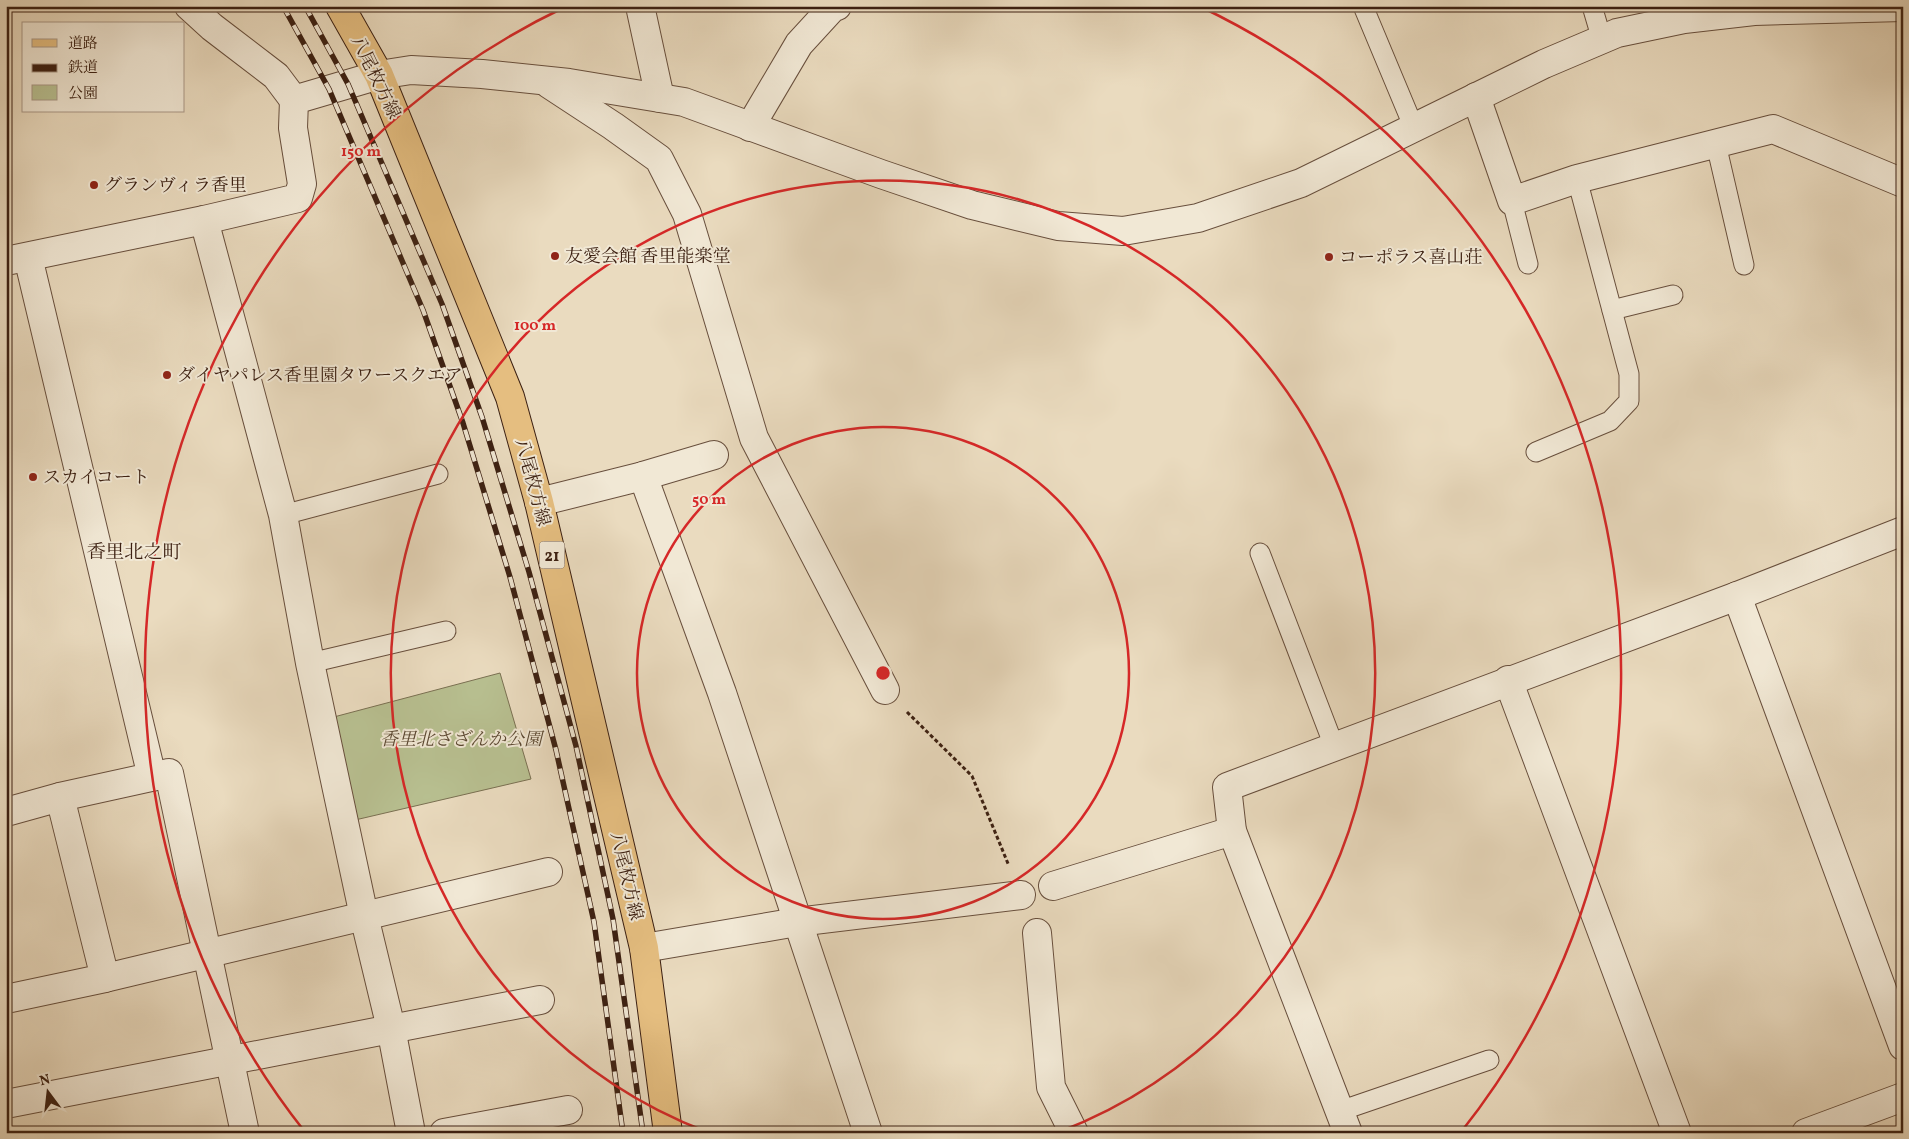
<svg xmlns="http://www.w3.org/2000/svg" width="1909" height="1139" font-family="Vollkorn,'Noto Serif JP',serif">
<rect width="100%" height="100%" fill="#eadbbf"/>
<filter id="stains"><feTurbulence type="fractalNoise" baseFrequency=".004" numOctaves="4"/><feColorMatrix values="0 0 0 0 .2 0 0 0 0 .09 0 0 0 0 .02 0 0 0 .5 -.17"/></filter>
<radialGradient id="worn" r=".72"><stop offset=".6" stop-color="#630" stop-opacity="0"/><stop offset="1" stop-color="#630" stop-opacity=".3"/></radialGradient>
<path fill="#b8c091" stroke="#7a7052" d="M500,673L531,779L355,820L330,718Z"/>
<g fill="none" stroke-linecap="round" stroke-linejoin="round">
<g stroke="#684f3d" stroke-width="21">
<g id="service">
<path d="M1363,6L1414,128"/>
<path d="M1592,6L1602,40"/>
<path d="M1716,144L1744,265"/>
<path d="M1512,201L1528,264"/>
<path d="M1612,310L1673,295"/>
<path d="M1536,452L1610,421L1629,401V374L1577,179"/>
<path d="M283,515L438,474"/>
<path d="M1260,553L1334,746"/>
<path d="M310,663L446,631"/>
<path d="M1340,1111L1489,1060"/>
</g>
</g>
<g stroke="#684f3d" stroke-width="30">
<g id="minor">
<path d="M189,6L212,27L276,76L294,100"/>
<path d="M640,6L660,98"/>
<path d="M549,84L613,126L659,159L687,214L754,438L885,690"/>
<path d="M1476,97L1512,201L1577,179L1773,129L1903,183"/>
<path d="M750,127L799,44L832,8L837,6"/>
<path d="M204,220L283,515L310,663L364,916L391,1028L411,1133"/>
<path d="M28,257L152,777"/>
<path d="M6,261L204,220L298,198L302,184L293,128L294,100L379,75L411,70L482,74L569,83L684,102L881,174L972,205L1058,226L1123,231L1198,218L1301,183L1544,64L1617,33L1684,19L1754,11L1903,7"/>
<path d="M643,476L722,693L868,1133"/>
<path d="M539,502L643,476L714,455"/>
<path d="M1737,596L1903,1046"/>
<path d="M1508,680L1677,1133"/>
<path d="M60,797L105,978"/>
<path d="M6,812L60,797L169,773L245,1133"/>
<path d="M1053,886L1232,831"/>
<path d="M1037,933L1051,1087L1074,1133"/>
<path d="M644,948L797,922L1021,895"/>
<path d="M6,999L105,978L548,872"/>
<path d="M6,1104L540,1000"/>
<path d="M444,1133L568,1110"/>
<path d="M1348,1133L1232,831L1227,787L1737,596L1903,531"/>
<path d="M1806,1133L1903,1097"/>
</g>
</g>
<g stroke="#3c2012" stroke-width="30">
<path id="primary" d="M340,6L379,75L510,397L539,502L644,948L668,1133"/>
</g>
<path stroke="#3c2012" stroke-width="3" stroke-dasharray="4 2.5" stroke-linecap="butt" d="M907,712L972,776L1009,866"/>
<use href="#service" stroke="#f1e8d5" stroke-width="19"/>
<use href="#minor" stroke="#f1e8d5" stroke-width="28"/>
<use href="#primary" stroke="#e5be80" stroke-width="28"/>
<g stroke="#3c2012" stroke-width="5.5">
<g id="rail">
<path d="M283,6L329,89L423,310L463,423L510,577L556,750L594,922L623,1133"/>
<path d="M305,6L348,84L442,304L482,417L529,572L576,746L613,919L643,1133"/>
</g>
</g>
<use href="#rail" stroke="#f1e8d5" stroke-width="4" stroke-dasharray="11" stroke-linecap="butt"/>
</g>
<g fill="none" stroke="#d62828" stroke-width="2.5">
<circle cx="883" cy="673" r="246"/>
<path d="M707 1132A492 492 0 1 1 1059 1132"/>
<path d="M305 1132A738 738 0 0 1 565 7M1201 7A738 738 0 0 1 1461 1132"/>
</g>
<g fill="#8f2418" stroke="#f1e8d5" stroke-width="2">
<circle cx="94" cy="185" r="5"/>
<circle cx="555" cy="256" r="5"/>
<circle cx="1329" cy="257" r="5"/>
<circle cx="167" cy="375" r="5"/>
<circle cx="33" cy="477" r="5"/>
</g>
<g text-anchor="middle" stroke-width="4" stroke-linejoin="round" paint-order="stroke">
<rect fill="#f1e8d5" stroke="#725c4c" stroke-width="1" x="539.5" y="541.5" width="25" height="27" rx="4"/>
<g font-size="16" font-weight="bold" fill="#3c2012">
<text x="552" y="561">21</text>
</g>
<g font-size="18" fill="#3c2012" stroke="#f1e8d5">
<text transform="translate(376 77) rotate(64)" y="6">八尾枚方線</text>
<text transform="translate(533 482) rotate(75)" y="6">八尾枚方線</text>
<text transform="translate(627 876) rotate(77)" y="6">八尾枚方線</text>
</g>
<g font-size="18" fill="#3c2012" stroke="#f1e8d5" text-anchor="start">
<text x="104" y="191">グランヴィラ香里</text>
<text x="565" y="262">友愛会館 香里能楽堂</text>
<text x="1339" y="263">コーポラス喜山荘</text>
<text x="177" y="381">ダイヤパレス香里園タワースクエア</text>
<text x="43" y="483">スカイコート</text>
</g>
<g font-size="18" font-style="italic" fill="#5b4832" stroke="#f1e8d5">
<text x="461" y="745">香里北さざんか公園</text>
</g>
<g font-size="19" fill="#3c2012" stroke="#f1e8d5">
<text x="134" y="558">香里北之町</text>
</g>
</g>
<circle cx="883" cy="673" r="8" fill="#d62828" stroke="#f1e8d5" stroke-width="2.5"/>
<g font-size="15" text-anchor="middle" font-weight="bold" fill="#d62828" stroke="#f1e8d5" stroke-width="4" stroke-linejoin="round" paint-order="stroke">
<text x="361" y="156">150 m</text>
<text x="535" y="330">100 m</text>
<text x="709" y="504">50 m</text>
</g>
<rect width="1909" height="1139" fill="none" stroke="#eadbbf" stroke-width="25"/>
<rect x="8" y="8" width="1894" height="1124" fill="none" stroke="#3c2012" stroke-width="2.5"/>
<rect x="12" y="12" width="1884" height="1114" fill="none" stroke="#3c2012"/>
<rect x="22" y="22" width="162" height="90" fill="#f1e8d5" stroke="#a99887"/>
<rect x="32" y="39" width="25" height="8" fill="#e5be80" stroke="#a99887"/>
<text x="68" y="48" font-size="15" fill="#3c2012">道路</text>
<rect x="32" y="64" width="25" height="8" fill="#3c2012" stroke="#a99887"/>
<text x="68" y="72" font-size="15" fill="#3c2012">鉄道</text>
<rect x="32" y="85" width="25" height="15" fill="#b8c091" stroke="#a99887"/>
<text x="68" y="98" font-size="15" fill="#3c2012">公園</text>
<g transform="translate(48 1092) rotate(345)" stroke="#f1e8d5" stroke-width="4" paint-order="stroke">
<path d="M0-4L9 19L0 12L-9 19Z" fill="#3c2012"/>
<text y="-8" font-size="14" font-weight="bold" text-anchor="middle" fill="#3c2012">N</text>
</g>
<rect width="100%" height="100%" filter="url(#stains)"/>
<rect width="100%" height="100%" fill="url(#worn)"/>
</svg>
